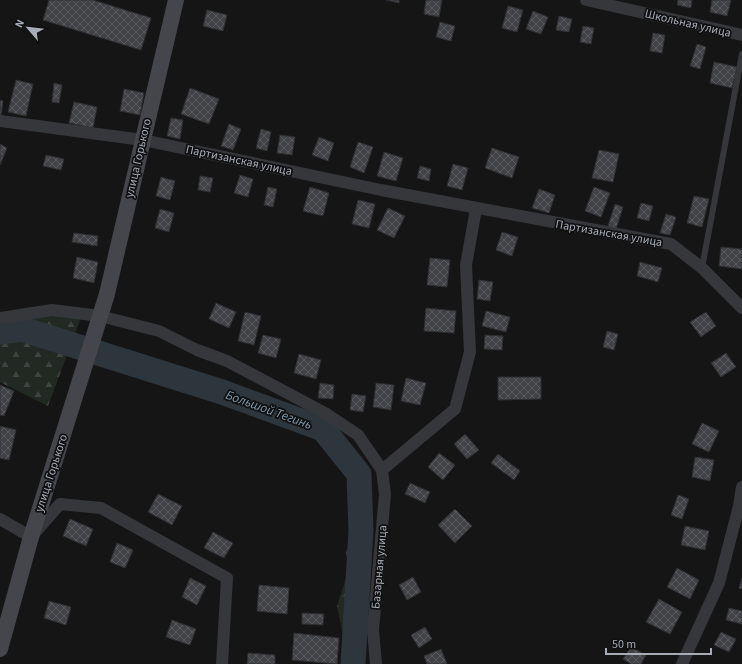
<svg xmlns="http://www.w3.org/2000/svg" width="742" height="664" font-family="'Source Sans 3',sans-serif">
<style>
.forest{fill:url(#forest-firs)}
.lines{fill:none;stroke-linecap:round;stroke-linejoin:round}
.river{stroke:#2d363c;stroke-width:25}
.building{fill:url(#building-cross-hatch);stroke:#2f2f32}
.lane{stroke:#36373b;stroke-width:6}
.street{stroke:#36373b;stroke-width:12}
.secondary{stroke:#44464b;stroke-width:16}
.labels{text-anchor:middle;stroke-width:3.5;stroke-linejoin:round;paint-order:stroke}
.street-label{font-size:12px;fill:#a7acb6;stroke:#101011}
.water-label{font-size:13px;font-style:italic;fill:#7f9bb0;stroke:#101011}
</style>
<defs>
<pattern id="forest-firs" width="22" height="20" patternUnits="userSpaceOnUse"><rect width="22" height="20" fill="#212922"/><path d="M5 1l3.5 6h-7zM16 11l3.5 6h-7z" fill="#3e4540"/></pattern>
<pattern id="building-cross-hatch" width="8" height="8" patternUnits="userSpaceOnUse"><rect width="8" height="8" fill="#414246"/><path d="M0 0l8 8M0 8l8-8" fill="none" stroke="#5a5b5e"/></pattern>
</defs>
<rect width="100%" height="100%" fill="#151516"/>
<g class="forest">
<path d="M82,315L48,406L0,382V318Z"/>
<path d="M372,503V541L365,613L366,643L362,664H343L344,640L337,606L349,569L346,552L354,534L355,514Z"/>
</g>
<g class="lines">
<path class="river" d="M0,332L22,329L222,392L323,429L359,474L361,531L353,664"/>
</g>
<g class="building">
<path d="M49,0H93L151,18L141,50L43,20Z"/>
<path d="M386,0H399V3Z"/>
<path d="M426,0H442L439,17L424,14Z"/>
<path d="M678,0H692L691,8L677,5Z"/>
<path d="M712,0H731L727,16L710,12Z"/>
<path d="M508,6L523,10L517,32L502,28Z"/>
<path d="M207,10L227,15L223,31L203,26Z"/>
<path d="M533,11L548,17L541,34L526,29Z"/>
<path d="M559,16L572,19L569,32L556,30Z"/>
<path d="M440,22L455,26L451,41L436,37Z"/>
<path d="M583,26L594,28L591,44L580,42Z"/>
<path d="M653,33L665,35L662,53L650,51Z"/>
<path d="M697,44L706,47L700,69L690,66Z"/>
<path d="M714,62L737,67L732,88L710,83Z"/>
<path d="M16,80L33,84L26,116L8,112Z"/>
<path d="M54,83L62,85L59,103L52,102Z"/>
<path d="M190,88L219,99L209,124L181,114Z"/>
<path d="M124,89L144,93L140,115L120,111Z"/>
<path d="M0,100L3,101L1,116H0Z"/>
<path d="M74,102L97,107L93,128L69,123Z"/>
<path d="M171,118L183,120L180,139L167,136Z"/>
<path d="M229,124L241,129L233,150L221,146Z"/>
<path d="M261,129L271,132L267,151L256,148Z"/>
<path d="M280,135L295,137L292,155L277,153Z"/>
<path d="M319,137L334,143L328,161L312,155Z"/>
<path d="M358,142L373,147L364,173L350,167Z"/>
<path d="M0,144L7,148L0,165Z"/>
<path d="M492,148L519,157L512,178L485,168Z"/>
<path d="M599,150L619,154L613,182L592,178Z"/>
<path d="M384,152L403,158L396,181L377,176Z"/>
<path d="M46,155L64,159L61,170L43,166Z"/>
<path d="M453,164L468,168L462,190L447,186Z"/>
<path d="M420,166L431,169L429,181L417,178Z"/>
<path d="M240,175L253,179L248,197L234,193Z"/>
<path d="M200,176L213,178L210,192L198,190Z"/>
<path d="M161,177L175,181L170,200L156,196Z"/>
<path d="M268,187L277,189L273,207L264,205Z"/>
<path d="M310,187L329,193L323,216L303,211Z"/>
<path d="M594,187L610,193L601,217L585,211Z"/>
<path d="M539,189L555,195L549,213L532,208Z"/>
<path d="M694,196L709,199L702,227L687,223Z"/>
<path d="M358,200L375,204L369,228L352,224Z"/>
<path d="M641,203L653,206L649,221L637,218Z"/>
<path d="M615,204L623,207L616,229L608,226Z"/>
<path d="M388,208L405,216L394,238L377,230Z"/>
<path d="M160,209L174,213L169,232L155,228Z"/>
<path d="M666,214L676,217L670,235L660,233Z"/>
<path d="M502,232L518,237L512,256L496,250Z"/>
<path d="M74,233L98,236L97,246L72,242Z"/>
<path d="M721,247L742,249V269L719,266Z"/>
<path d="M77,257L98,262L94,283L73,278Z"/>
<path d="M430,258L450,260L447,287L427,285Z"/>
<path d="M640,262L662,268L658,282L637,276Z"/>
<path d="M479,280L493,282L490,301L477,299Z"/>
<path d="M216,303L236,312L229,328L209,319Z"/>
<path d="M426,308L456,311L454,333L424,331Z"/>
<path d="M486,311L510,317L506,332L482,326Z"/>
<path d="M245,312L261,316L254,345L238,341Z"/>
<path d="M706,312L716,326L701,337L690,322Z"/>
<path d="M607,331L618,334L614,350L603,347Z"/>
<path d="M263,335L281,339L276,358L258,353Z"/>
<path d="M485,335L503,336L502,350L484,349Z"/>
<path d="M726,353L736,367L721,377L711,363Z"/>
<path d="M299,354L321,360L316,379L294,373Z"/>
<path d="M498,377H541V399L498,400Z"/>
<path d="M406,378L426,383L420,405L401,401Z"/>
<path d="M320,383L334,385L333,399L318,398Z"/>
<path d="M376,383L394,385L391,410L373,407Z"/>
<path d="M0,385L14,391L4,416L0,415Z"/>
<path d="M352,394L366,396L363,412L350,410Z"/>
<path d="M702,423L719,431L709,452L692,444Z"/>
<path d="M0,426L16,430L9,460L0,458Z"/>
<path d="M465,434L479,450L467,459L454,444Z"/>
<path d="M439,453L455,465L443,480L428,467Z"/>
<path d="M498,454L520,471L514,480L491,463Z"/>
<path d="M695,457L714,460L710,481L692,477Z"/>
<path d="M410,483L430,492L425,503L405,494Z"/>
<path d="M158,494L182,506L172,525L148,512Z"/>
<path d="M678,495L689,499L682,519L671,515Z"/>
<path d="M455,509L472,526L455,543L438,525Z"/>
<path d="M70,519L93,529L86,546L63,536Z"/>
<path d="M685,526L709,531L705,550L681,545Z"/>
<path d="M213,532L233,543L224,558L204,548Z"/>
<path d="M117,543L133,550L125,568L110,562Z"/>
<path d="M677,568L699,580L690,599L667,587Z"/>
<path d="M413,577L421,592L407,600L399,585Z"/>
<path d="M190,578L206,586L197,605L182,597Z"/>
<path d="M742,578V589L739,588Z"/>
<path d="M259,585L289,588L287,614L257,611Z"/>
<path d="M659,599L682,612L670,634L646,622Z"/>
<path d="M49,601L71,607L66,625L44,618Z"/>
<path d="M729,608L742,611V624L726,620Z"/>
<path d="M302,613L324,614L323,625L302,624Z"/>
<path d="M172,620L196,629L190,645L166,637Z"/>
<path d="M425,627L432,639L419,648L411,635Z"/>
<path d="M721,632L736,639L729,652L714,645Z"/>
<path d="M294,633L339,638L337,664L292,660Z"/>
<path d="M631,647L646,655L641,664H631L623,659Z"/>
<path d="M441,649L447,664H427L424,656Z"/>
<path d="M248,653L275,655V664H247Z"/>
</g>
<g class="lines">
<path class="lane" d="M702,268L742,54"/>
<g class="street">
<path d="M586,0L742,35"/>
<path d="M0,121L143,140L381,190L671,244L702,268L742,308"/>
<path d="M0,318L52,310L100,316L159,331L197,350L227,361L325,413L358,435L382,470L455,409L470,352L466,265L476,209"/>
<path d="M0,519L31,537L60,504L101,508L227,578L222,664"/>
<path d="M376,664L373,630L385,494L382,470"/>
<path d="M682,664L719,583L739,506L742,487"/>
</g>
<path class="secondary" d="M0,649L31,537L107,294L143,140L176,0"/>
</g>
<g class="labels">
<g class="street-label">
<text transform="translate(688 23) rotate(13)" y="4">Школьная улица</text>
<text transform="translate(138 158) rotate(-77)" y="4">улица Горького</text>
<text transform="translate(239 160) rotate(12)" y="4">Партизанская улица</text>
<text transform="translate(609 233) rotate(10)" y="4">Партизанская улица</text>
<text transform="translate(51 473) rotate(-72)" y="4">улица Горького</text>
<text transform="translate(379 567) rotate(-85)" y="4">Базарная улица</text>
</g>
<g class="water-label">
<text transform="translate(269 409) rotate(20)" y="5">Большой Тегинь</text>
</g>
</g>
<g transform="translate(28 28) rotate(298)" stroke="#101011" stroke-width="3" paint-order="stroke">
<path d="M0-3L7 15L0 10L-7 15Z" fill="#a7acb6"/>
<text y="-6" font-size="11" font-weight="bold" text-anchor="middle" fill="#a7acb6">N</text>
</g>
<path d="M606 648v6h105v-6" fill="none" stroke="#a7acb6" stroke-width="2"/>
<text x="612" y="648" font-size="12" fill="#a7acb6" stroke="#101011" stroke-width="3" paint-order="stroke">50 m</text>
</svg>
